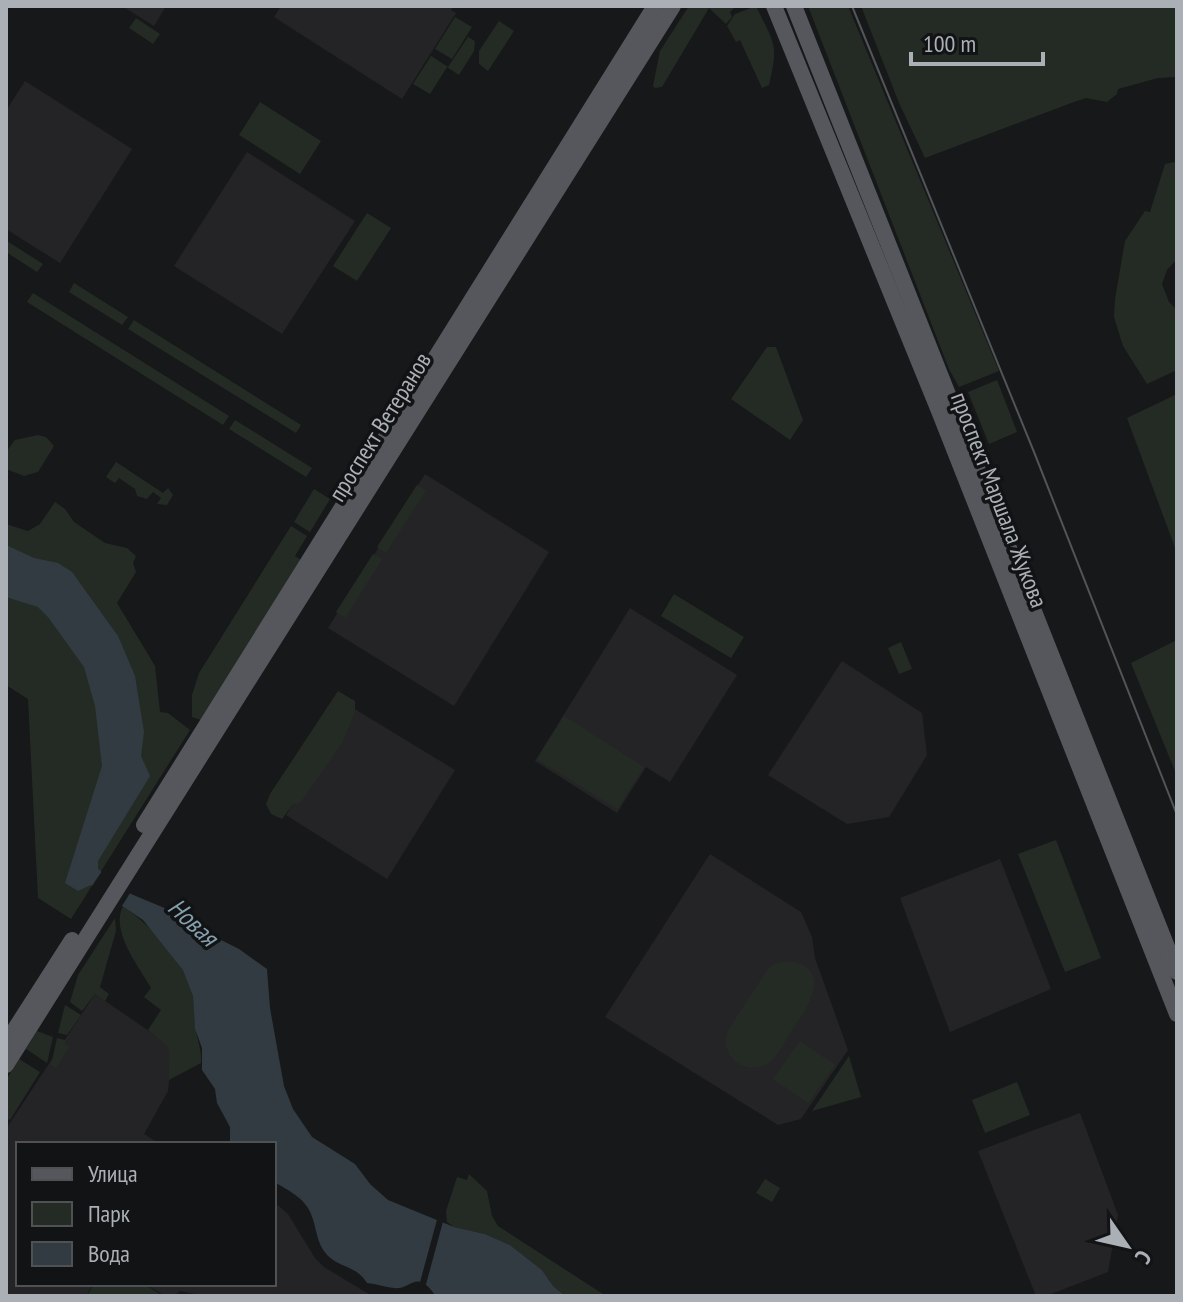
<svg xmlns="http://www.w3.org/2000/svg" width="1183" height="1302" font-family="'PT Sans Narrow',sans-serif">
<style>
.built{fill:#242426}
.green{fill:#242b24}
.water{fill:#323b41}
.pier{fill:#171819}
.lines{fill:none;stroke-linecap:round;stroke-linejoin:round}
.major{stroke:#55575c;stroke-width:16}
.tram{stroke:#525458;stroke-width:2}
.labels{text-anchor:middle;stroke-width:7;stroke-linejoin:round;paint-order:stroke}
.street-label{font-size:24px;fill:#abb0b7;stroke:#121314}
.water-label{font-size:26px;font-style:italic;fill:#869fae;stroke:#121314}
</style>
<rect width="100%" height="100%" fill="#171819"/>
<g class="built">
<path d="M122,6H166L154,26Z"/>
<path d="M281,6H454L451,10L456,13L402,99L274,17Z"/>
<path d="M25,81L132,149L60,263L6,229V111Z"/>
<path d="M247,152L355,221L282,334L174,266Z"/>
<path d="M425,474L549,552L454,706L328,628Z"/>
<path d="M630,608L737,675L670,782L646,767L617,813L535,761Z"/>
<path d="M842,661L922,713L927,755L889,817L847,824L768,775Z"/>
<path d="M353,708L455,770L387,879L286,815Z"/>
<path d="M710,854L801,912L812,937L815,958L848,1050L801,1119L778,1125L605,1017Z"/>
<path d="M1000,859L1051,989L950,1032L900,898Z"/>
<path d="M95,994L165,1042L172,1052L168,1091L144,1134L160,1144H18V1284H93L86,1296H6V1129Z"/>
<path d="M1080,1113L1118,1215L1108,1272L1046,1296H1036L978,1151Z"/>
<path d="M274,1202L288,1214L315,1258L324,1267L372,1296H204L180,1291L174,1296H165L145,1284H274Z"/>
</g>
<g class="green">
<path d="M689,6H736L730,12L732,17L726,24L709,8L662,87L655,88L653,86L660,51Z"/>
<path d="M756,6C774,44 779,43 769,85L762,88L740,40L736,42L727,26L735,14Z"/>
<path d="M808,6H848L999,371L959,387L949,369Z"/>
<path d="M861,6H1177V77L1158,78L1118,89L1117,94L1107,102L1086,98L1074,102L925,158L899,103Z"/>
<path d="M455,17L472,27L452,59L435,49Z"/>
<path d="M136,18L160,34L153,44L129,28Z"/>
<path d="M499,21L514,31L488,71L479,64V51Z"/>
<path d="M468,37L475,41L474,51L459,75L447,67L430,94L413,84L431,56L448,67Z"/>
<path d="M260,102L321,141L300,174L239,135Z"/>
<path d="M1174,162L1177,165V259L1167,270L1162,284L1169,302L1177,310V370L1147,384L1123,346L1114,317L1115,299L1125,241L1145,211L1150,212L1165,164Z"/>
<path d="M367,213L391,228L357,281L333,266Z"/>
<path d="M7,241L43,264L37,272L6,252Z"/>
<path d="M74,283L128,317L122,325L69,292Z"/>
<path d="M33,293L229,416L223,425L27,302Z"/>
<path d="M134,320L301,425L296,433L128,329Z"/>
<path d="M767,347H776L803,420L790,440L731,399Z"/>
<path d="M997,380L1017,432L989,444L968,392Z"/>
<path d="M1177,394V553L1127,418Z"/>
<path d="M235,420L312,468L306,477L229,429Z"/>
<path d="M38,435L46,437L54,446L38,472L24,476L6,469V452L15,440Z"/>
<path d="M116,462L163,493L168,488L173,495L167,505L157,504L161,498L153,492L147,499L137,496L135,489L119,478L115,483L106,477Z"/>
<path d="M417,485L426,490L386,553L377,547Z"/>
<path d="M314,489L330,499L310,532L294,522Z"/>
<path d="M55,502L65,509L74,522L105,543L127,548L136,556L133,563L136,572L117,603L155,666L160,712L168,713L190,730L71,919L38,898L28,699L6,685V524L28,531L40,524Z"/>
<path d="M291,526L307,536L295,556L301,560L201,720L192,717V695L199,673Z"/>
<path d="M373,554L382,559L345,618L336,612Z"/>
<path d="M674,594L744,637L731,658L661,616Z"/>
<path d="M1177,640V776L1131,663Z"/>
<path d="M901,642L912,669L899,674L888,648Z"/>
<path d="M338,691L355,701V712L342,743L300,803L293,804L282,819L271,814L266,804L270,794Z"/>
<path d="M564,716L644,767L617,809L537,759Z"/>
<path d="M1056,840L1101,958L1065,972L1018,854Z"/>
<path d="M123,906C147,923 190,964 193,995C194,1005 194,1015 195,1026C197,1040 202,1049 201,1063L169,1080C167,1048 178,1052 148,1030L161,1010L144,997L151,988C139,966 110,932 123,906Z"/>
<path d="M115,918L116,931L100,987L109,994L105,1001L95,994L82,1011L70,1002L78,975Z"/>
<path d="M788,961C837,968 805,1011 790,1033C784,1043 778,1057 768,1063C757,1070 742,1069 733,1059C725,1051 725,1040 728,1030L768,969L777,963Z"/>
<path d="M65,1005L81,1015L67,1035L58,1033Z"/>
<path d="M37,1031L53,1037L47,1063L26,1049Z"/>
<path d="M57,1038L65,1040V1044L69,1047L56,1068L51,1065Z"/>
<path d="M800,1041L835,1065L808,1103L773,1079Z"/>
<path d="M849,1056L861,1097L812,1111Z"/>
<path d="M19,1059L40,1072L10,1120L6,1118V1080Z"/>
<path d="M1017,1082L1030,1115L985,1133L972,1100Z"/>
<path d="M469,1174L487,1191L492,1216L498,1226L606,1296H565L553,1286L542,1270L510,1245L485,1234L454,1227L447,1222L446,1211L457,1177L467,1180Z"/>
<path d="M765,1179L780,1188L772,1202L756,1193Z"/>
<path d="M94,1284H144L163,1296H87Z"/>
</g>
<path class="water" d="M6,545L34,558L58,563L72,572L118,636L135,676L144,732L141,756L150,776L98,861V869L131,894L174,912L189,924L239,949L267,969L270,1008L284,1086L293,1109L312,1137L355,1164L370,1184L388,1200L454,1227L485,1234L510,1245L542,1270L553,1286L565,1296H445L435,1295C416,1268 412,1290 394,1288C385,1287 376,1284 367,1283C357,1266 340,1268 327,1255C316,1243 317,1228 311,1214C305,1198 288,1190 274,1182V1144H230V1127L217,1103L215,1089L202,1070V1048L195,1029L193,996L183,970L143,920L91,885L78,891L65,883L102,766L95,706L84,667L48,617L38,607L6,597Z"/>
<g class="pier">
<path d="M104,868L132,890L120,909L90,889Z"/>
<path d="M438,1216L444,1218L425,1288L419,1286Z"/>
</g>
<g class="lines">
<g class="major">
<path d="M774,6L939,411L1177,1014"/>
<path d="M794,6L1177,972"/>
<path d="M144,825L655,6"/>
<path d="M6,1043L72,940"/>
<path d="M6,1065L673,6"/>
</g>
<path class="tram" d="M852,6L1034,452L1177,815"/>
</g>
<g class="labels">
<g class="street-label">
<text transform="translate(380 427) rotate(-58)" y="8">проспект Ветеранов</text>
<text transform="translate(999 500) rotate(69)" y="8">проспект Маршала Жукова</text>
</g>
<g class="water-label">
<text transform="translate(193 922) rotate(43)" y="9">Новая</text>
</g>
</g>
<rect width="1183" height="1302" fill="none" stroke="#abb0b7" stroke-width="16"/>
<rect x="16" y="1142" width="260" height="144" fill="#121314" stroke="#4f5255" stroke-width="2"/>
<rect x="32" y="1168" width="40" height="12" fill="#55575c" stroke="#4f5255" stroke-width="2"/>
<text x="88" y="1182" font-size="24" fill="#abb0b7">Улица</text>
<rect x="32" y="1202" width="40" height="24" fill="#242b24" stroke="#4f5255" stroke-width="2"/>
<text x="88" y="1222" font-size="24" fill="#abb0b7">Парк</text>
<rect x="32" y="1242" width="40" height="24" fill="#323b41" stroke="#4f5255" stroke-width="2"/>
<text x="88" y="1262" font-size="24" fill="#abb0b7">Вода</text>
<g transform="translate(1127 1246) rotate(124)" stroke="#121314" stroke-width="6" paint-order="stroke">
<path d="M0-6L14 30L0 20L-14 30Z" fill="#abb0b7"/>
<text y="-12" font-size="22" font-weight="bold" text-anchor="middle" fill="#abb0b7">С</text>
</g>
<path d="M911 52v12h132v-12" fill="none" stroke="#abb0b7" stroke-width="4"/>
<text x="923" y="52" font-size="24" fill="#abb0b7" stroke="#121314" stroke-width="6" paint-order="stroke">100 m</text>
</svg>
